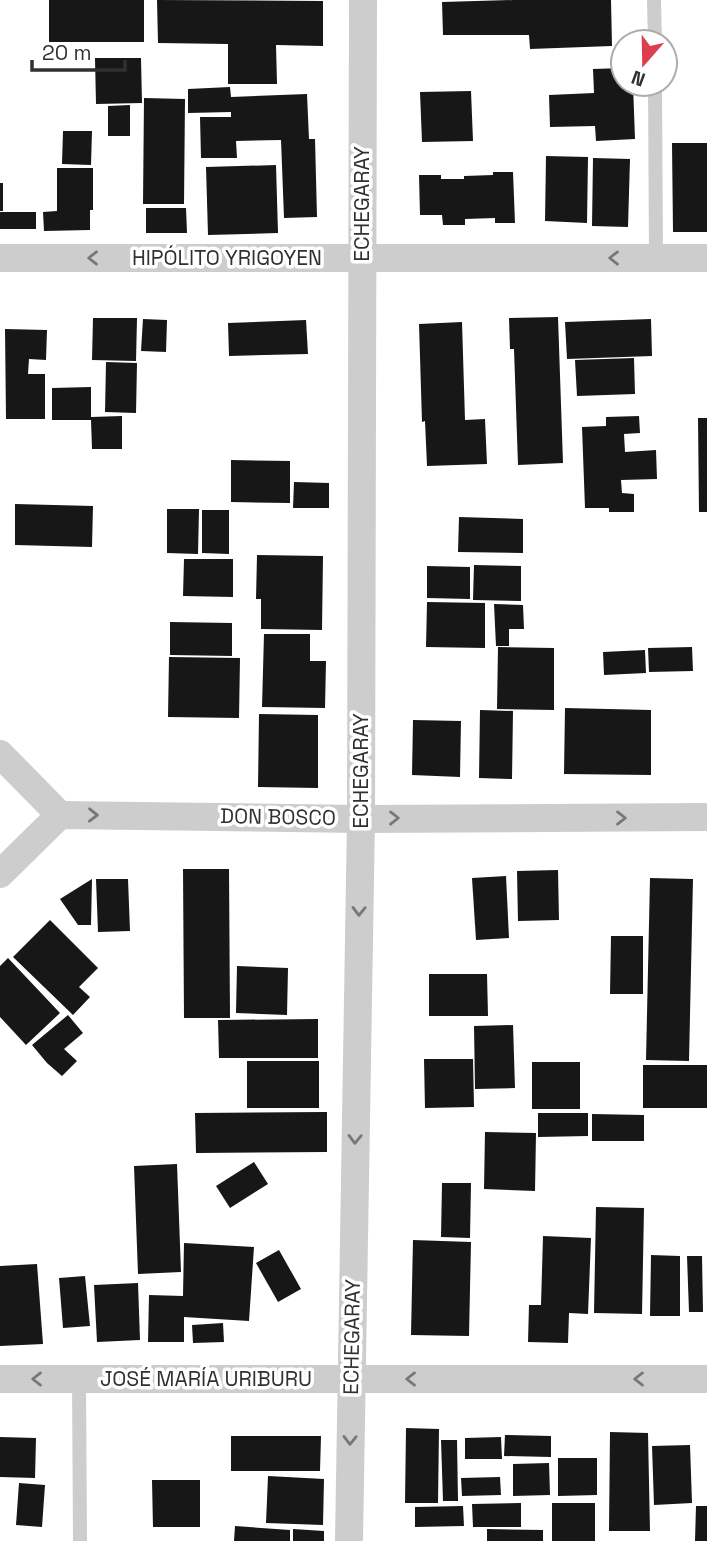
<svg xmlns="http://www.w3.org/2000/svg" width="707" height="1541" font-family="'Space Grotesk',sans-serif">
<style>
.building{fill:#171717}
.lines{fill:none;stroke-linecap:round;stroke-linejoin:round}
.lane{stroke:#cdcdcd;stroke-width:14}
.street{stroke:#cdcdcd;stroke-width:28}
.oneway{stroke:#777}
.labels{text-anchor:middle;stroke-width:7;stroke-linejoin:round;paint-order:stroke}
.street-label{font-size:21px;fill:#303030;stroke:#fff}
</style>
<rect width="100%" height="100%" fill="#fff"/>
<g class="building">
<rect x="49" y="0" width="95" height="42"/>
<path d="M157,0L323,1V46L276,45L277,84H228V44L158,43Z"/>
<path d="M514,0H611L612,46L530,49L529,35H443L442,2Z"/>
<path d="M95,58H141L142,103L96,104Z"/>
<path d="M623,68V84H633L635,139L596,141L595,126L550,127L549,95L594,93L593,69Z"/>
<path d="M230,87L231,97L307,94L309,139H315L317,217L284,218L281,140L236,141L237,158H201L200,117H231V112L188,113V89Z"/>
<path d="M471,91L473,141L422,142L420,92Z"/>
<path d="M144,98L185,99L184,204H143Z"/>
<path d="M130,105V136H108V106Z"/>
<path d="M63,131H92L91,165L62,164Z"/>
<path d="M672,143H707V232H673Z"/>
<path d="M546,156L588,157L587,223L545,221Z"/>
<path d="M593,158L630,159L628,227L592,226Z"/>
<path d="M276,165L278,233L208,235L206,167Z"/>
<path d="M57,168H93V210H90V230L44,231L43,212L57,211Z"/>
<path d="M493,172H513L515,223H495V218L465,219V225H443L442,215H420L419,175H441V179H464V176L493,175Z"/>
<rect x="0" y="183" width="3" height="28"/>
<path d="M146,208H186L187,233H146Z"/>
<rect x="0" y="212" width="36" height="17"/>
<path d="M558,317L563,463L518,465L514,349H510L509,318Z"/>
<path d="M93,318H137L136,361L92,360Z"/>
<path d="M143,319L167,320L166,352L141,351Z"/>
<path d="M651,319L652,356L567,359L565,322Z"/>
<path d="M306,320L308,354L229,356L228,323Z"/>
<path d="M462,322L465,420L485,419L487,464L427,466L425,421L422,422L419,324Z"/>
<path d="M5,329L47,330L46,360L29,359L28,374H45V419H6Z"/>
<path d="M634,358L635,394L577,396L575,360Z"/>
<path d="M106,362L137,363L136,413L105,412Z"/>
<path d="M91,387V417L122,416V449H92L91,420H52V388Z"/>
<path d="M639,416L640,433L624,434L625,452L656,450L657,479L621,480L622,493L634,494V512H609V508H585L582,427L606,426V417Z"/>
<path d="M698,418H707V512H699Z"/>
<path d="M231,460L290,461V503L231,502Z"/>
<path d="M294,482L329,483V508H293Z"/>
<path d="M15,504L93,506L92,547L15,545Z"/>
<path d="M167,509H199L198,554L167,553Z"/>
<path d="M202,510H229V554L202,553Z"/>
<path d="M459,517L523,519V553L458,552Z"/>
<path d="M257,555L323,556L322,630L261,629V599H256Z"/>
<path d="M184,559H233V597L183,596Z"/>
<path d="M474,565L521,566V601L473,600Z"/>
<path d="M427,566L470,567V599L427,598Z"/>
<path d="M427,602L485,603V648L426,647Z"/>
<path d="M494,604L523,605L524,629H509V646H496Z"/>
<path d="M170,622L232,623V656L170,655Z"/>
<path d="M264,634H310V661H326L325,708L262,707Z"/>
<path d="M498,647L554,648V710L497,709Z"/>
<path d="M692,647L693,671L649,672L648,648Z"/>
<path d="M645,650L646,673L604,675L603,652Z"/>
<path d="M169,657L240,658L239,718L168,717Z"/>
<path d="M565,708L651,710V775L564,774Z"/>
<path d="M480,710L513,711L512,779L479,778Z"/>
<path d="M259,714L318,715V788L258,787Z"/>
<path d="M413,720L461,721L460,777L412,775Z"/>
<path d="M183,869H229L230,1018H184Z"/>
<path d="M558,870L559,920L518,921L517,871Z"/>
<path d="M506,876L509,938L476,940L472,878Z"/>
<path d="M650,878L693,879L689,1061L646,1060Z"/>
<path d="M92,879L91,925H78L60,899Z"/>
<path d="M96,879H128L130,931L98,932Z"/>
<path d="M50,920L98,968L79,987L90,997L73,1015L13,957Z"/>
<path d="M611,936H643V994H610Z"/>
<path d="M8,958L60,1013L26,1045L0,1017V966Z"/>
<path d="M237,966L288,968L287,1015L236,1013Z"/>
<path d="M429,974H487L488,1016H429Z"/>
<path d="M68,1015L83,1033L64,1049L77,1061L62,1076L47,1063L32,1045Z"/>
<path d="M318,1019V1058H219L218,1020Z"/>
<path d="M513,1025L515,1088L475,1089L474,1026Z"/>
<path d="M424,1059H473L474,1107L425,1108Z"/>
<rect x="247" y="1061" width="72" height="47"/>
<rect x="532" y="1062" width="48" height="47"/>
<rect x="643" y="1065" width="64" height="43"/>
<path d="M327,1112V1152L196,1153L195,1113Z"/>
<path d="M538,1113H588V1136L538,1137Z"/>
<path d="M592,1114L644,1115V1141H592Z"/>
<path d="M485,1132L536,1133L535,1191L484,1189Z"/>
<path d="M254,1162L268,1184L230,1208L216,1186Z"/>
<path d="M177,1164L181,1272L138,1274L134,1166Z"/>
<path d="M442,1183H471L470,1238L441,1237Z"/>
<path d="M596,1207L644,1208L642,1314L594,1313Z"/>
<path d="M543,1236L591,1238L588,1314L569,1313L568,1343L528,1342L529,1305H541Z"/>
<path d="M413,1240L471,1242L469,1336L411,1335Z"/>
<path d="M184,1243L254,1247L249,1321L184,1317V1342H148L149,1295L183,1296Z"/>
<path d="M279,1250L301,1289L278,1302L256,1263Z"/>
<path d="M651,1255L680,1256V1316H650Z"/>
<path d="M687,1256H702L703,1312H689Z"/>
<path d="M37,1264L43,1344L0,1346V1266Z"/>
<path d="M85,1276L90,1326L63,1328L59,1278Z"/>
<path d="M138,1283L140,1340L97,1342L94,1285Z"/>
<path d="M223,1323L224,1342L193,1343L192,1325Z"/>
<path d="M406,1428L439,1429L438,1503H405Z"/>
<path d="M610,1432L648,1433L650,1531H609Z"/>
<path d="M505,1435L551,1436V1457L504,1456Z"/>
<path d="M231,1436H321L320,1471H231Z"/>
<path d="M0,1437L36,1438L35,1478L0,1477Z"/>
<path d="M501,1437L502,1459H465V1438Z"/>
<path d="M441,1440H457L458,1501H443Z"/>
<path d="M690,1445L692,1503L654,1505L652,1446Z"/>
<path d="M558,1458H597V1495L558,1496Z"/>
<path d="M549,1463L550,1495L513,1496V1464Z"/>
<path d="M268,1476L324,1479L323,1525L266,1523Z"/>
<path d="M500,1477L501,1495L462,1496L461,1478Z"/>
<path d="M152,1480H200V1527H153Z"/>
<path d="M19,1483L45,1485L42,1527L16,1525Z"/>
<path d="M521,1503V1527H473L472,1504Z"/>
<rect x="552" y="1503" width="43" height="38"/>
<path d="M463,1506L464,1526L415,1527V1507Z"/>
<path d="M696,1506H707V1541H695Z"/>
<path d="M235,1526L290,1530V1541H234Z"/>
<path d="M293,1529L324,1531V1541H293Z"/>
<path d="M487,1529L543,1530V1541H487Z"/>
</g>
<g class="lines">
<g class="lane">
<path d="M654,0L655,42"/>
<path d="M655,84L656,258"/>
<path d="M79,1379L80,1541"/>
</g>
<g class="street">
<path d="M0,258H707"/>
<path d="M0,754L60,815"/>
<path d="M0,874L60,815L361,819L707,817"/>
<path d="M0,1379H707"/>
<path d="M349,1541L361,819L363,0"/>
</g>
</g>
<defs><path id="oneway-chevron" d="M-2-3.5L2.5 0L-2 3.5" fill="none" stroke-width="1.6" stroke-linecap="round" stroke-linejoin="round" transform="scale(1.75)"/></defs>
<g class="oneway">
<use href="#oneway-chevron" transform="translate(93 258) rotate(180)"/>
<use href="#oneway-chevron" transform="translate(614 258) rotate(-180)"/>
<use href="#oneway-chevron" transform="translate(93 815) rotate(1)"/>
<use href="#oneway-chevron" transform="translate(394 818)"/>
<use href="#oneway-chevron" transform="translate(621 818)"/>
<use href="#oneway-chevron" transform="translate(359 911) rotate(91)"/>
<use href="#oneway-chevron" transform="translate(355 1139) rotate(91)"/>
<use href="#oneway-chevron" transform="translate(37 1379) rotate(-180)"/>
<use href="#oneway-chevron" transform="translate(411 1379) rotate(180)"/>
<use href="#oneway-chevron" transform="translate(639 1379) rotate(180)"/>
<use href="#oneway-chevron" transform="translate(350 1440) rotate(91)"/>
</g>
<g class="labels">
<g class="street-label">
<text transform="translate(362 204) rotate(-90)" y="7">ECHEGARAY</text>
<text x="227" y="265">HIPÓLITO YRIGOYEN</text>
<text transform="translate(361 771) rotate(-90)" y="7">ECHEGARAY</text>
<text transform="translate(278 817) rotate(1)" y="7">DON BOSCO</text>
<text transform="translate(352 1337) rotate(-89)" y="7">ECHEGARAY</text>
<text x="206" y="1386">JOSÉ MARÍA URIBURU</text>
</g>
</g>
<g transform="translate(644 63) rotate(200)"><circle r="33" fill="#ffffff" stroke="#acacac" stroke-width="2"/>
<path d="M0-5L12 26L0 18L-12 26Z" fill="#dc3e50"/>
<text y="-10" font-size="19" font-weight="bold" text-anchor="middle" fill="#303030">N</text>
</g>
<path d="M32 60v10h93v-10" fill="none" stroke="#303030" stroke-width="3.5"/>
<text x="42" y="60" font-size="21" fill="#303030" stroke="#ffffff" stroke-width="5" paint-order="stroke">20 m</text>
</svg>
